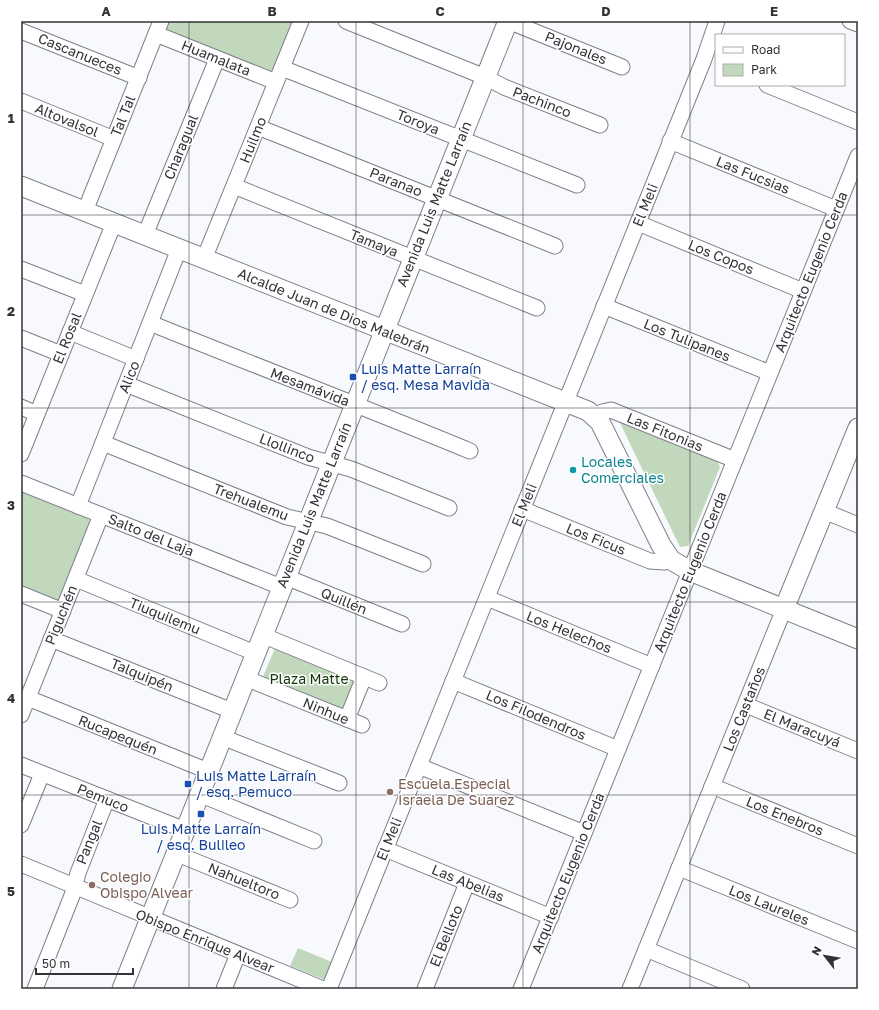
<svg xmlns="http://www.w3.org/2000/svg" width="879" height="1010" font-family="'Golos Text',sans-serif">
<style>
.green{fill:#c2d8bd}
.lines{fill:none;stroke-linecap:round;stroke-linejoin:round}
.minor-casing{stroke:#7d808a;stroke-width:17}
.tertiary-casing{stroke:#7d808a;stroke-width:21}
.minor{stroke:#fff;stroke-width:15}
.tertiary{stroke:#fff;stroke-width:19}
.grid{fill:none;stroke:#313337;stroke-width:1;stroke-opacity:0.55}
.transit-dot{fill:#1a4fb4;stroke:#fff;stroke-width:1.5}
.culture-dot{fill:#0f9aa8;stroke:#fff;stroke-width:1.5}
.education-dot{fill:#8d6e63;stroke:#fff;stroke-width:1.5}
.labels{text-anchor:middle;stroke-width:3;stroke-linejoin:round;paint-order:stroke}
.street-label{font-size:14px;fill:#313337;stroke:#fff}
.transit-label{font-size:14px;fill:#164399;stroke:#fff;text-anchor:start}
.culture-label{font-size:14px;fill:#0d838f;stroke:#fff;text-anchor:start}
.park-label{font-size:14px;fill:#12360a;stroke:#fff}
.education-label{font-size:14px;fill:#785e54;stroke:#fff;text-anchor:start}
.neatline{fill:none;stroke:#313337;stroke-width:1.5}
.grid-label{font-size:13px;text-anchor:middle;font-weight:bold;fill:#313337}
</style>
<rect width="100%" height="100%" fill="#f7f9fd"/>
<g class="green">
<path d="M168,21H296L273,77L163,32Z"/>
<path d="M624,421L716,458L720,467L688,546L680,547L620,423Z"/>
<path d="M21,491L88,518L92,527L63,600L56,603L21,589Z"/>
<path d="M276,646L357,679L343,712L262,679Z"/>
<path d="M298,948L332,962L325,980L290,966Z"/>
</g>
<g class="lines">
<defs>
<g id="minor">
<path d="M346,21L485,77L504,87L600,125"/>
<path d="M508,21L622,67"/>
<path d="M850,21L858,24"/>
<path d="M21,31L139,78"/>
<path d="M156,34L276,82"/>
<path d="M282,68L577,185"/>
<path d="M767,85L858,122"/>
<path d="M21,101L114,139"/>
<path d="M258,127L555,246"/>
<path d="M670,141L836,209"/>
<path d="M234,186L537,308"/>
<path d="M85,211L161,21"/>
<path d="M638,223L803,291"/>
<path d="M145,235L217,59"/>
<path d="M204,259L301,21"/>
<path d="M21,269L85,294"/>
<path d="M604,306L770,373"/>
<path d="M150,323C256,366 364,407 470,451"/>
<path d="M70,332L136,359"/>
<path d="M21,338L61,354"/>
<path d="M126,384L308,457L351,469L449,508"/>
<path d="M21,407L37,414"/>
<path d="M596,417L602,412L611,410L735,460"/>
<path d="M103,443L287,517L327,526L423,564"/>
<path d="M21,454L114,223"/>
<path d="M21,483L281,587"/>
<path d="M78,506L179,249"/>
<path d="M522,509L650,561L664,562L671,560"/>
<path d="M824,511L858,525"/>
<path d="M286,577L402,624"/>
<path d="M76,579L255,653"/>
<path d="M21,594L63,611"/>
<path d="M487,598L652,666"/>
<path d="M262,635L379,683"/>
<path d="M51,639L232,711"/>
<path d="M245,678L362,725"/>
<path d="M453,681L618,749"/>
<path d="M28,698L208,771"/>
<path d="M746,705L858,751"/>
<path d="M21,715L101,515"/>
<path d="M347,719L364,677"/>
<path d="M222,737L339,783"/>
<path d="M21,765L185,830"/>
<path d="M419,766L584,833"/>
<path d="M712,786L858,846"/>
<path d="M199,794L314,841"/>
<path d="M21,825L42,774"/>
<path d="M385,849L551,917"/>
<path d="M175,853L290,900"/>
<path d="M21,864L323,989"/>
<path d="M679,868L858,941"/>
<path d="M646,949L742,989"/>
<path d="M35,989L73,893L78,873L107,799"/>
<path d="M224,989L238,954"/>
<path d="M329,989L704,59L717,21"/>
<path d="M425,989L467,883"/>
<path d="M521,989L858,156"/>
<path d="M630,989L784,609"/>
</g>
<g id="tertiary">
<path d="M21,186L588,411L600,422L661,545L671,560L690,571L858,639"/>
<path d="M784,609L858,428"/>
<path d="M122,989L508,21"/>
</g>
</defs>
<use href="#minor" class="minor-casing"/>
<use href="#tertiary" class="tertiary-casing"/>
<use href="#minor" class="minor"/>
<use href="#tertiary" class="tertiary"/>
</g>
<path class="grid" d="M189,21V989M356,21V989M523,21V989M690,21V989M21,215H858M21,408H858M21,602H858M21,795H858"/>
<g class="transit-dot">
<rect x="349" y="373" width="8" height="8" rx="2"/>
<rect x="184" y="780" width="8" height="8" rx="2"/>
<rect x="197" y="810" width="8" height="8" rx="2"/>
</g>
<circle class="culture-dot" cx="573" cy="470" r="4"/>
<g class="education-dot">
<circle cx="390" cy="792" r="4"/>
<circle cx="92" cy="885" r="4"/>
</g>
<g class="labels">
<g class="street-label">
<text transform="translate(576 48) rotate(22)" y="5">Pajonales</text>
<text transform="translate(80 54) rotate(22)" y="5">Cascanueces</text>
<text transform="translate(216 58) rotate(22)" y="5">Huamalata</text>
<text transform="translate(542 102) rotate(21)" y="5">Pachinco</text>
<text transform="translate(123 116) rotate(-68)" y="5">Tal Tal</text>
<text transform="translate(67 120) rotate(22)" y="5">Altovalsol</text>
<text transform="translate(418 122) rotate(22)" y="5">Toroya</text>
<text transform="translate(253 140) rotate(-68)" y="5">Huilmo</text>
<text transform="translate(181 147) rotate(-68)" y="5">Charagual</text>
<text transform="translate(753 175) rotate(22)" y="5">Las Fucsias</text>
<text transform="translate(396 182) rotate(22)" y="5">Paranao</text>
<text transform="translate(434 204) rotate(-68)" y="5">Avenida Luis Matte Larraín</text>
<text transform="translate(645 205) rotate(-68)" y="5">El Meli</text>
<text transform="translate(374 243) rotate(22)" y="5">Tamaya</text>
<text transform="translate(721 257) rotate(22)" y="5">Los Copos</text>
<text transform="translate(811 272) rotate(-68)" y="5">Arquitecto Eugenio Cerda</text>
<text transform="translate(334 311) rotate(22)" y="5">Alcalde Juan de Dios Malebrán</text>
<text transform="translate(67 338) rotate(-68)" y="5">El Rosal</text>
<text transform="translate(687 340) rotate(22)" y="5">Los Tulipanes</text>
<text transform="translate(129 377) rotate(-68)" y="5">Alico</text>
<text transform="translate(310 387) rotate(21)" y="5">Mesamávida</text>
<text transform="translate(665 432) rotate(22)" y="5">Las Fitonias</text>
<text transform="translate(287 448) rotate(21)" y="5">Llollinco</text>
<text transform="translate(251 502) rotate(21)" y="5">Trehualemu</text>
<text transform="translate(314 505) rotate(-68)" y="5">Avenida Luis Matte Larraín</text>
<text transform="translate(524 505) rotate(-68)" y="5">El Meli</text>
<text transform="translate(151 535) rotate(22)" y="5">Salto del Laja</text>
<text transform="translate(596 539) rotate(22)" y="5">Los Ficus</text>
<text transform="translate(690 572) rotate(-68)" y="5">Arquitecto Eugenio Cerda</text>
<text transform="translate(344 601) rotate(22)" y="5">Quillén</text>
<text transform="translate(61 615) rotate(-68)" y="5">Piguchén</text>
<text transform="translate(165 616) rotate(22)" y="5">Tiuquilemu</text>
<text transform="translate(569 632) rotate(22)" y="5">Los Helechos</text>
<text transform="translate(142 675) rotate(22)" y="5">Talquipén</text>
<text transform="translate(744 709) rotate(-68)" y="5">Los Castaños</text>
<text transform="translate(326 711) rotate(22)" y="5">Ninhue</text>
<text transform="translate(536 715) rotate(23)" y="5">Los Filodendros</text>
<text transform="translate(802 728) rotate(22)" y="5">El Maracuyá</text>
<text transform="translate(118 735) rotate(22)" y="5">Rucapequén</text>
<text transform="translate(103 798) rotate(22)" y="5">Pemuco</text>
<text transform="translate(785 816) rotate(22)" y="5">Los Enebros</text>
<text transform="translate(389 839) rotate(-68)" y="5">El Meli</text>
<text transform="translate(89 842) rotate(-68)" y="5">Pangal</text>
<text transform="translate(568 873) rotate(-68)" y="5">Arquitecto Eugenio Cerda</text>
<text transform="translate(244 881) rotate(22)" y="5">Nahueltoro</text>
<text transform="translate(468 883) rotate(22)" y="5">Las Abelias</text>
<text transform="translate(769 905) rotate(22)" y="5">Los Laureles</text>
<text transform="translate(446 936) rotate(-68)" y="5">El Belloto</text>
<text transform="translate(205 941) rotate(22)" y="5">Obispo Enrique Alvear</text>
</g>
<g class="transit-label">
<text x="361" y="374">Luis Matte Larraín<tspan x="361" dy="16">/ esq. Mesa Mavida</tspan></text>
<text x="196" y="781">Luis Matte Larraín<tspan x="196" dy="16">/ esq. Pemuco</tspan></text>
<text x="201" y="834" text-anchor="middle">Luis Matte Larraín<tspan x="201" dy="16">/ esq. Bulileo</tspan></text>
</g>
<g class="culture-label">
<text x="581" y="467">Locales<tspan x="581" dy="16">Comerciales</tspan></text>
</g>
<g class="park-label">
<text x="309" y="684">Plaza Matte</text>
</g>
<g class="education-label">
<text x="398" y="789">Escuela Especial<tspan x="398" dy="16">Israela De Suarez</tspan></text>
<text x="100" y="882">Colegio<tspan x="100" dy="16">Obispo Alvear</tspan></text>
</g>
</g>
<rect width="879" height="1010" fill="none" stroke="#ffffff" stroke-width="44"/>
<rect x="715" y="34" width="130" height="52" fill="#ffffff" stroke="#adadaf"/>
<rect x="723" y="47" width="20" height="6" fill="#ffffff" stroke="#adadaf"/>
<text x="751" y="54" font-size="12" fill="#313337">Road</text>
<rect x="723" y="64" width="20" height="12" fill="#c2d8bd" stroke="#adadaf"/>
<text x="751" y="74" font-size="12" fill="#313337">Park</text>
<g transform="translate(825 956) rotate(301)" stroke="#ffffff" stroke-width="3" paint-order="stroke">
<path d="M0-3L7 15L0 10L-7 15Z" fill="#313337"/>
<text y="-6" font-size="11" font-weight="bold" text-anchor="middle" fill="#313337">N</text>
</g>
<path d="M36 968v6h97v-6" fill="none" stroke="#313337" stroke-width="2"/>
<text x="42" y="968" font-size="12" fill="#313337" stroke="#ffffff" stroke-width="3" paint-order="stroke">50 m</text>
<rect x="22" y="22" width="835" height="966" class="neatline"/>
<g class="grid-label">
<text x="106" y="16">A</text>
<text x="272" y="16">B</text>
<text x="440" y="16">C</text>
<text x="606" y="16">D</text>
<text x="774" y="16">E</text>
<text x="11" y="123">1</text>
<text x="11" y="316">2</text>
<text x="11" y="510">3</text>
<text x="11" y="703">4</text>
<text x="11" y="896">5</text>
</g>
</svg>
